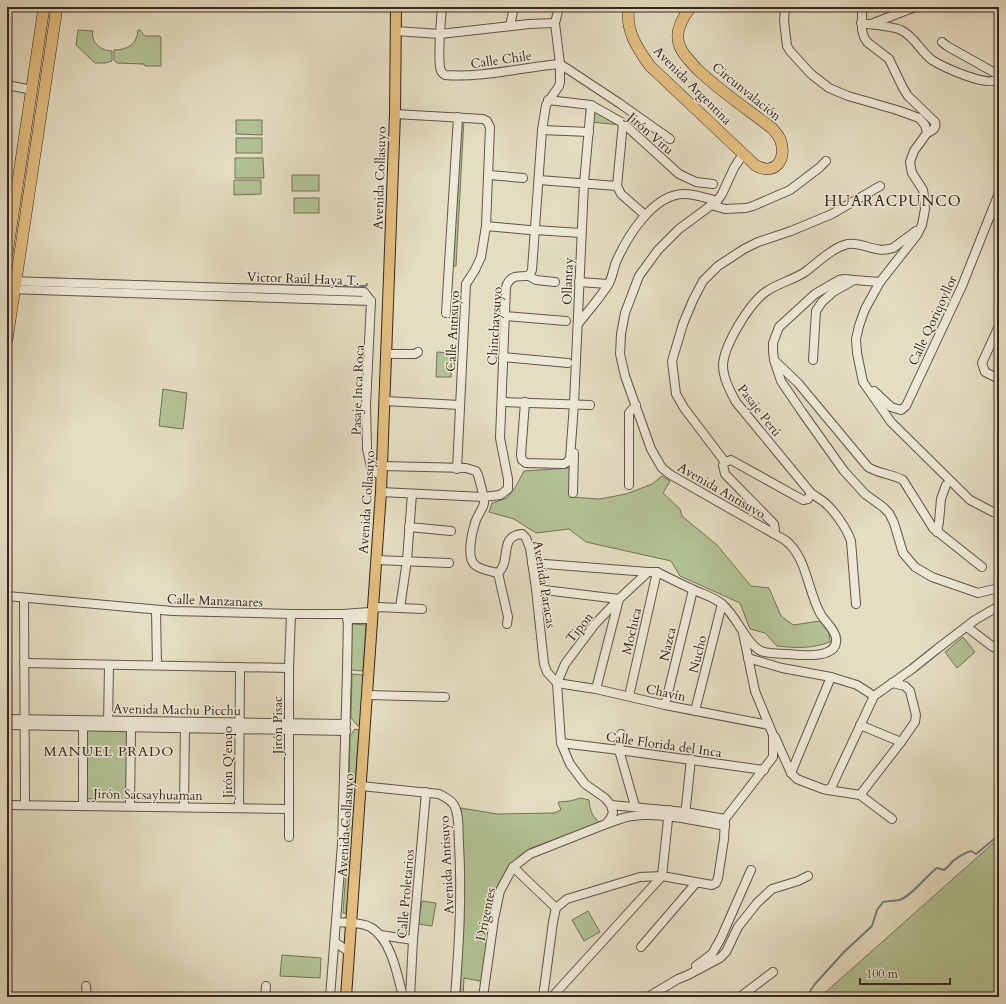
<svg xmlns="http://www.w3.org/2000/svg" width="1006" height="1004" font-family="Cardo,serif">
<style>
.green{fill:#b2c294;stroke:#75745a}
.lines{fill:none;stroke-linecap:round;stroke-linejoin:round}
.stream{stroke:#727f7d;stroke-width:2}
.minor-casing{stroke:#635448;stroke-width:10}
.major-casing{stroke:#38261f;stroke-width:12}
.highway-casing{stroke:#38261f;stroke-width:12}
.minor{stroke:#ede9d7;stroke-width:8}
.major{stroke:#e2be80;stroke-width:10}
.highway{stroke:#e2be80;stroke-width:11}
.labels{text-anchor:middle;stroke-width:3;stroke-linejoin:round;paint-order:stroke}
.street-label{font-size:13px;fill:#38261f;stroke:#ede9d7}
.neighbourhood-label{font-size:14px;letter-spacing:1px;fill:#38261f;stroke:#ede9d7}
.quarter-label{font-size:15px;letter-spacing:1px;fill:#38261f;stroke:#ede9d7}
</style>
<rect width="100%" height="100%" fill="#e4ddc1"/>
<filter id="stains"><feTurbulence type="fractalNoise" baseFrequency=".005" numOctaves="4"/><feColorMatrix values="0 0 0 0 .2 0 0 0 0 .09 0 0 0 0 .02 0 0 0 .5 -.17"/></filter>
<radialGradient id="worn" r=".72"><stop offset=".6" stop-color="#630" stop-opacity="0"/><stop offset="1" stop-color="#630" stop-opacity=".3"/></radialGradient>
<g class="green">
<path d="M78,30L93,31C90,42 101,51 112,51V61L106,63H95L76,45Z"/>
<path d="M138,30H140L145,36H160L161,38V66H145L144,64L117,63L114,60V50C128,50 137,44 138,30Z"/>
<path d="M593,109L620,125L591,122Z"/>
<path d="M461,119H464L456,266H453Z"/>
<path d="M236,120H262V135L236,134Z"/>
<rect x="236" y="138" width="26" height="15"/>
<path d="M235,158H263L264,178H235Z"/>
<rect x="292" y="175" width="27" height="16"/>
<path d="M234,180H261V194L234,195Z"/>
<rect x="294" y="198" width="25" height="15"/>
<path d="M437,352L452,353L451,377H436Z"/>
<path d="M163,389L187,393L183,429L159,426Z"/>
<path d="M570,468V497L600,499L626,494L652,484L662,476L670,481L663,493L680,509L682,516L717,545L751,586L769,588L781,616L793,625L820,621L829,633L830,642C810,649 797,648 777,646L765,633L750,629L740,603L680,576L671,561L586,542L569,529L536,533L514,519L489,512L492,503L507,498L515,488L524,471Z"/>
<path d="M352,624L366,625L363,671L351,670Z"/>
<path d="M963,637L975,652L957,668L945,652Z"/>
<path d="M352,674L364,675L360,726L357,725L351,718Z"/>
<path d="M86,728H129V798L85,799Z"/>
<path d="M355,729L359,730L355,783L349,782L350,736Z"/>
<path d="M349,788L355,789L351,866L346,865Z"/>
<path d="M581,798L589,800C590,811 592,816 600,823L531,848C483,874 487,944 483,991L480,981L464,978L463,997H460L464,892L461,808L497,814L554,813L561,810L558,802L570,801Z"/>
<path d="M999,838V997H820L845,975Z"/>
<path d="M346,869H351L348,913H343Z"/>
<path d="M422,901L436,903L432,926L418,924Z"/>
<path d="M588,911L600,932L584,941L572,920Z"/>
<path d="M282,955L321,958L320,978L280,976Z"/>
</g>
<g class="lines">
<g class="stream">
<path d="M37,278L220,284L366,286L367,284"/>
<path d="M806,997L815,984L844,952L872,926L877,910L883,902C888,901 894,901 899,900C910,898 927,875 937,868L944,870C948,868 950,864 953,861C958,857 965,853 971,851L976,854L999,835"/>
</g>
<defs>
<g id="minor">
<path d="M442,7C441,20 437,60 441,71C442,73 443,74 445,75C484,78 522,67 560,64"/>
<path d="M785,7L784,21L787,46L790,51L811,74L829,88L848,96L897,110L919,118L925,125L927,133L914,151L910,162L912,173L923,190L924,196L925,209L922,225L917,235L880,282L865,309L859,326L856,339L857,353L863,382L891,422L970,500L993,512L999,514"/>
<path d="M862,7V30L864,37L867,42L889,59L903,88L908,96L935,122C937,128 932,131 927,133"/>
<path d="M861,23C871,25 893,26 901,30C915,37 920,51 932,60C943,67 988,88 998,79V75L995,73L947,46L942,42"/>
<path d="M871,24L915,7"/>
<path d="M510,26L514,7"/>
<path d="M395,31L440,34L529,24L555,23"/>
<path d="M560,64L619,103L670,139"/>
<path d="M7,85L32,90"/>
<path d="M548,100L591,105L623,123L679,174L696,182L713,184"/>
<path d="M395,114L483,119L487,121L490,127L486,226L481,257L475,270L466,284L457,469"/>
<path d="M542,130L589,132"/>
<path d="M489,175L523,178"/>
<path d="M539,180L617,186L621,194L645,215"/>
<path d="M7,185L17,186"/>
<path d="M617,186L623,123"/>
<path d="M711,205L725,209L746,208L753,206L790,190L819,168L826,161"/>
<path d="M486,226L529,230"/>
<path d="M535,230L581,233"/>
<path d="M529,276L536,280L555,282"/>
<path d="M854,280L845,279L839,280L815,294L779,327L773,343V351L774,360L781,381L802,412L844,471L865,494L883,507L889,513L894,523L903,553L915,567L932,577L978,593L999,588"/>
<path d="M7,281L364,292L371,301"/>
<path d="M579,282L608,284"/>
<path d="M7,289L371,301"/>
<path d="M371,301L366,405L367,449L371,467L378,474L381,475"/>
<path d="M446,313L458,117"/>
<path d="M505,316L566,321"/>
<path d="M578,324C588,311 599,299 608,285C612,279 613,270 616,262C627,237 653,194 684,194C695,194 706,198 717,201"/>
<path d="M999,326L982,363L985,372L999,379"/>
<path d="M386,354H415L418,352"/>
<path d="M503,357L568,363"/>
<path d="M813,360L816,311L822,302L833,292L854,280L880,282"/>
<path d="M776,362L798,383L868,467C879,474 892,474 903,480L933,528L982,567"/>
<path d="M874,391L891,407L901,410L906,406L962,286L999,193"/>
<path d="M385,401L460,405"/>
<path d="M502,402L590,405"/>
<path d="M525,402L521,455L522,460L526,463L564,464L567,462L570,459L574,404L584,183L591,105"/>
<path d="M725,462L684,408L676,394L672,361L683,324L693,300L703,281L718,266L744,249L758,242L791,231L832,214L880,186"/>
<path d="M382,466L466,468L476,471L478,475C480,483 484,494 484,503C483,509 477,516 475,523C472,532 466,558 475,565C481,570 490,571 498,573C512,561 498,536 522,534L526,538L530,548L536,589L544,664L547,672L557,683L596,689L665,705L769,725"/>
<path d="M629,485V413L636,405"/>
<path d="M381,492L483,497L500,495L508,489V479L500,438L506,287C510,275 518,276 529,276L532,270L542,130L546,105L559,86L560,82V64L555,23L559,7"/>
<path d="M573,493L574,453"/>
<path d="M811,493C815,496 820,499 824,502C834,510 847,529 851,541L856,604"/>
<path d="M409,527L451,531"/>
<path d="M937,532L939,522L941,499L946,485"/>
<path d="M773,533L775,530L774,524L725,474L723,465L725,462L731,460L803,500L808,499L811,493L736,402C730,391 723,378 723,365C724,345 750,302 767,291C779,283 793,280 805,272C817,263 833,247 848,244C864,242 875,254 893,248L916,231"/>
<path d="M376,560L449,563"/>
<path d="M532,563L648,572"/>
<path d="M498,573L508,617L507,624"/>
<path d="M536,589L619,599L596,689"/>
<path d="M7,596L172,611L291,614H343L369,612L378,607L422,609"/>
<path d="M24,598L25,805"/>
<path d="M400,608L407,560L412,494"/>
<path d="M156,610L157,665"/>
<path d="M347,619H372"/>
<path d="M967,627L993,647L999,649"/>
<path d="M748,658L782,668L831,677L857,685L874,696L912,669L937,649L975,620L999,606"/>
<path d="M24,663L289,668"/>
<path d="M367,695L445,697"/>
<path d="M629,696L657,572"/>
<path d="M665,705L693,590"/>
<path d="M695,711L722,604"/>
<path d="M7,719L346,724"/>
<path d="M108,724L109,665"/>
<path d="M7,725L346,731"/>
<path d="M860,725L901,742"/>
<path d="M621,734L619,750L635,806"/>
<path d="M775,737L791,773L797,779L823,789L828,790L832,786L874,696"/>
<path d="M561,743L619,750L764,770"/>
<path d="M791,773L831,677"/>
<path d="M361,786L439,794C445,797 450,799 454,805C460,815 458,832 459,844C462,896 459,945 455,997"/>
<path d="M828,790L860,795L892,819"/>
<path d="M860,795L901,742L915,722L916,715L910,691L905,686L892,683"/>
<path d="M7,805L289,809"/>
<path d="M83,805V726"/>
<path d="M611,805L685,812L725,819"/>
<path d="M130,806L131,727"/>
<path d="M184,807L185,723"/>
<path d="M239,808L240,667"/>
<path d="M685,816L691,759"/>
<path d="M725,819L773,757V735L755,691L743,633"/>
<path d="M606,824C615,821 623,817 633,816C658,812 698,821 725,826"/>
<path d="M289,837V668L291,614"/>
<path d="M513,867L556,908"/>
<path d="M336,922C347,923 361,922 370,927C391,938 398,977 403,997"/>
<path d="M380,935L413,940"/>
<path d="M335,942L349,952"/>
<path d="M641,947L696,883"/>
<path d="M696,966L712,954L721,938L751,870"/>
<path d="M86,986L87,997"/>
<path d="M265,997L266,986"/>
<path d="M330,997L342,844L347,672L348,614"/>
<path d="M410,997L413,940L426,792"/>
<path d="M483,997L494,919L500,891L513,867L530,854L606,824L610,819L613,813L611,805L605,798L585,784L570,764L561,743L557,683L565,664L595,624L619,599L648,572H657C669,578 681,584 692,589C702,594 714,597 722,604C737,616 746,644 761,651C769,654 779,654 788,654C800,655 839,660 836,638C835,629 824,621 820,613C807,589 807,557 785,540L671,475L662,468L651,449L625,376L620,354L621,334L625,313L639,276L658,250L679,229L717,201L722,194L734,168L743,154"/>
<path d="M543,997L553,922L556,908L567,899L640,877L662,876L712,885L716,883L718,878L724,839L725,819"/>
<path d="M552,997L662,876L669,810"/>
<path d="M648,997L678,979L688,975L720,958L726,952L738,927L757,903L772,889L798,881L808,876"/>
<path d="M740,997L773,972"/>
</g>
<path id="major" d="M346,997L381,492L395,114L396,7"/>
<g id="highway">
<path d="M629,7C625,30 637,48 650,66L755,165C775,177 788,159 780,139C778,135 775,132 773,129C747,109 720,91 697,69C691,62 684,56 680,47C674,33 682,18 691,7"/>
<path d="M7,254L44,7"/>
<path d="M7,340L57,7"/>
</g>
</defs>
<use href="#minor" class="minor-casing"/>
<use href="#major" class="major-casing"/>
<use href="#highway" class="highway-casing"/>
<use href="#minor" class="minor"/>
<use href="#major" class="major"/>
<use href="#highway" class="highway"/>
</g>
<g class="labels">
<g class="street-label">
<text transform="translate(501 59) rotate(-8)" y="5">Calle Chile</text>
<text transform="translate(693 85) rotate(45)" y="5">Avenida Argentina</text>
<text transform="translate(747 91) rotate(39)" y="5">Circunvalación</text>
<text transform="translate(651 133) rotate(41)" y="5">Jirón Viru</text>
<text transform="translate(379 178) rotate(-88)" y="5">Avenida Collasuyo</text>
<text transform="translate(303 278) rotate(2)" y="5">Victor Raúl Haya T.</text>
<text transform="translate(567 281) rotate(-88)" y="5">Ollantay</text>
<text transform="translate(932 320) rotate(-65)" y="5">Calle Qoriqoyllor</text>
<text transform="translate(494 326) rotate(-86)" y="5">Chinchaysuyo</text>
<text transform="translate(452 331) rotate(-87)" y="5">Calle Antisuyo</text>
<text transform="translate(357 390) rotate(-88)" y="5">Pasaje Inca Roca</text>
<text transform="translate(760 410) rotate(52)" y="5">Pasaje Perú</text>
<text transform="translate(722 490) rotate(30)" y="5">Avenida Antisuyo</text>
<text transform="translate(366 502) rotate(-86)" y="5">Avenida Collasuyo</text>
<text transform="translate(545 584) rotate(81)" y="5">Avenida Paracas</text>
<text transform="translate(215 600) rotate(2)" y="5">Calle Manzanares</text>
<text transform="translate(579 627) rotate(-51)" y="5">Tipon</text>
<text transform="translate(631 631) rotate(-77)" y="5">Mochica</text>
<text transform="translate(667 644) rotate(-77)" y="5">Nazca</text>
<text transform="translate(697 654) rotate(-76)" y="5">Nucho</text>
<text transform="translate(666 692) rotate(12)" y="5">Chavín</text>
<text transform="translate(177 709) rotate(1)" y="5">Avenida Machu Picchu</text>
<text transform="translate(277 725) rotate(-90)" y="5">Jirón Pisac</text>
<text transform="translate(664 744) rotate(8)" y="5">Calle Florida del Inca</text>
<text transform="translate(227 762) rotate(-90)" y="5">Jirón Q'enqo</text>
<text transform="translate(148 794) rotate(1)" y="5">Jirón Sacsayhuaman</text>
<text transform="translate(345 825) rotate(-86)" y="5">Avenida Collasuyo</text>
<text transform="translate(446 865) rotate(-93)" y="5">Avenida Antisuyo</text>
<text transform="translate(405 894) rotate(-85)" y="5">Calle Proletarios</text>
<text transform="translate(485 914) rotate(-78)" y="5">Drigentes</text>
</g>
<g class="neighbourhood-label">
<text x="109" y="756">MANUEL PRADO</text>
</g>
<g class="quarter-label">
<text x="893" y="206">HUARACPUNCO</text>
</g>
</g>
<rect width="1006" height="1004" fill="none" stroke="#e4ddc1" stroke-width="24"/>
<rect x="8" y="8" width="990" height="988" fill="none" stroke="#38261f" stroke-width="2"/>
<rect x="12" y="12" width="982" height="980" fill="none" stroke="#38261f"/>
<path d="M860 978v6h90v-6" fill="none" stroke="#38261f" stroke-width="2"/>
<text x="866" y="978" font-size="12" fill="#38261f" stroke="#ede9d7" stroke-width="3" paint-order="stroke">100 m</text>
<rect width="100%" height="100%" filter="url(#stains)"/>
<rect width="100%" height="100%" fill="url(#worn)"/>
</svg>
